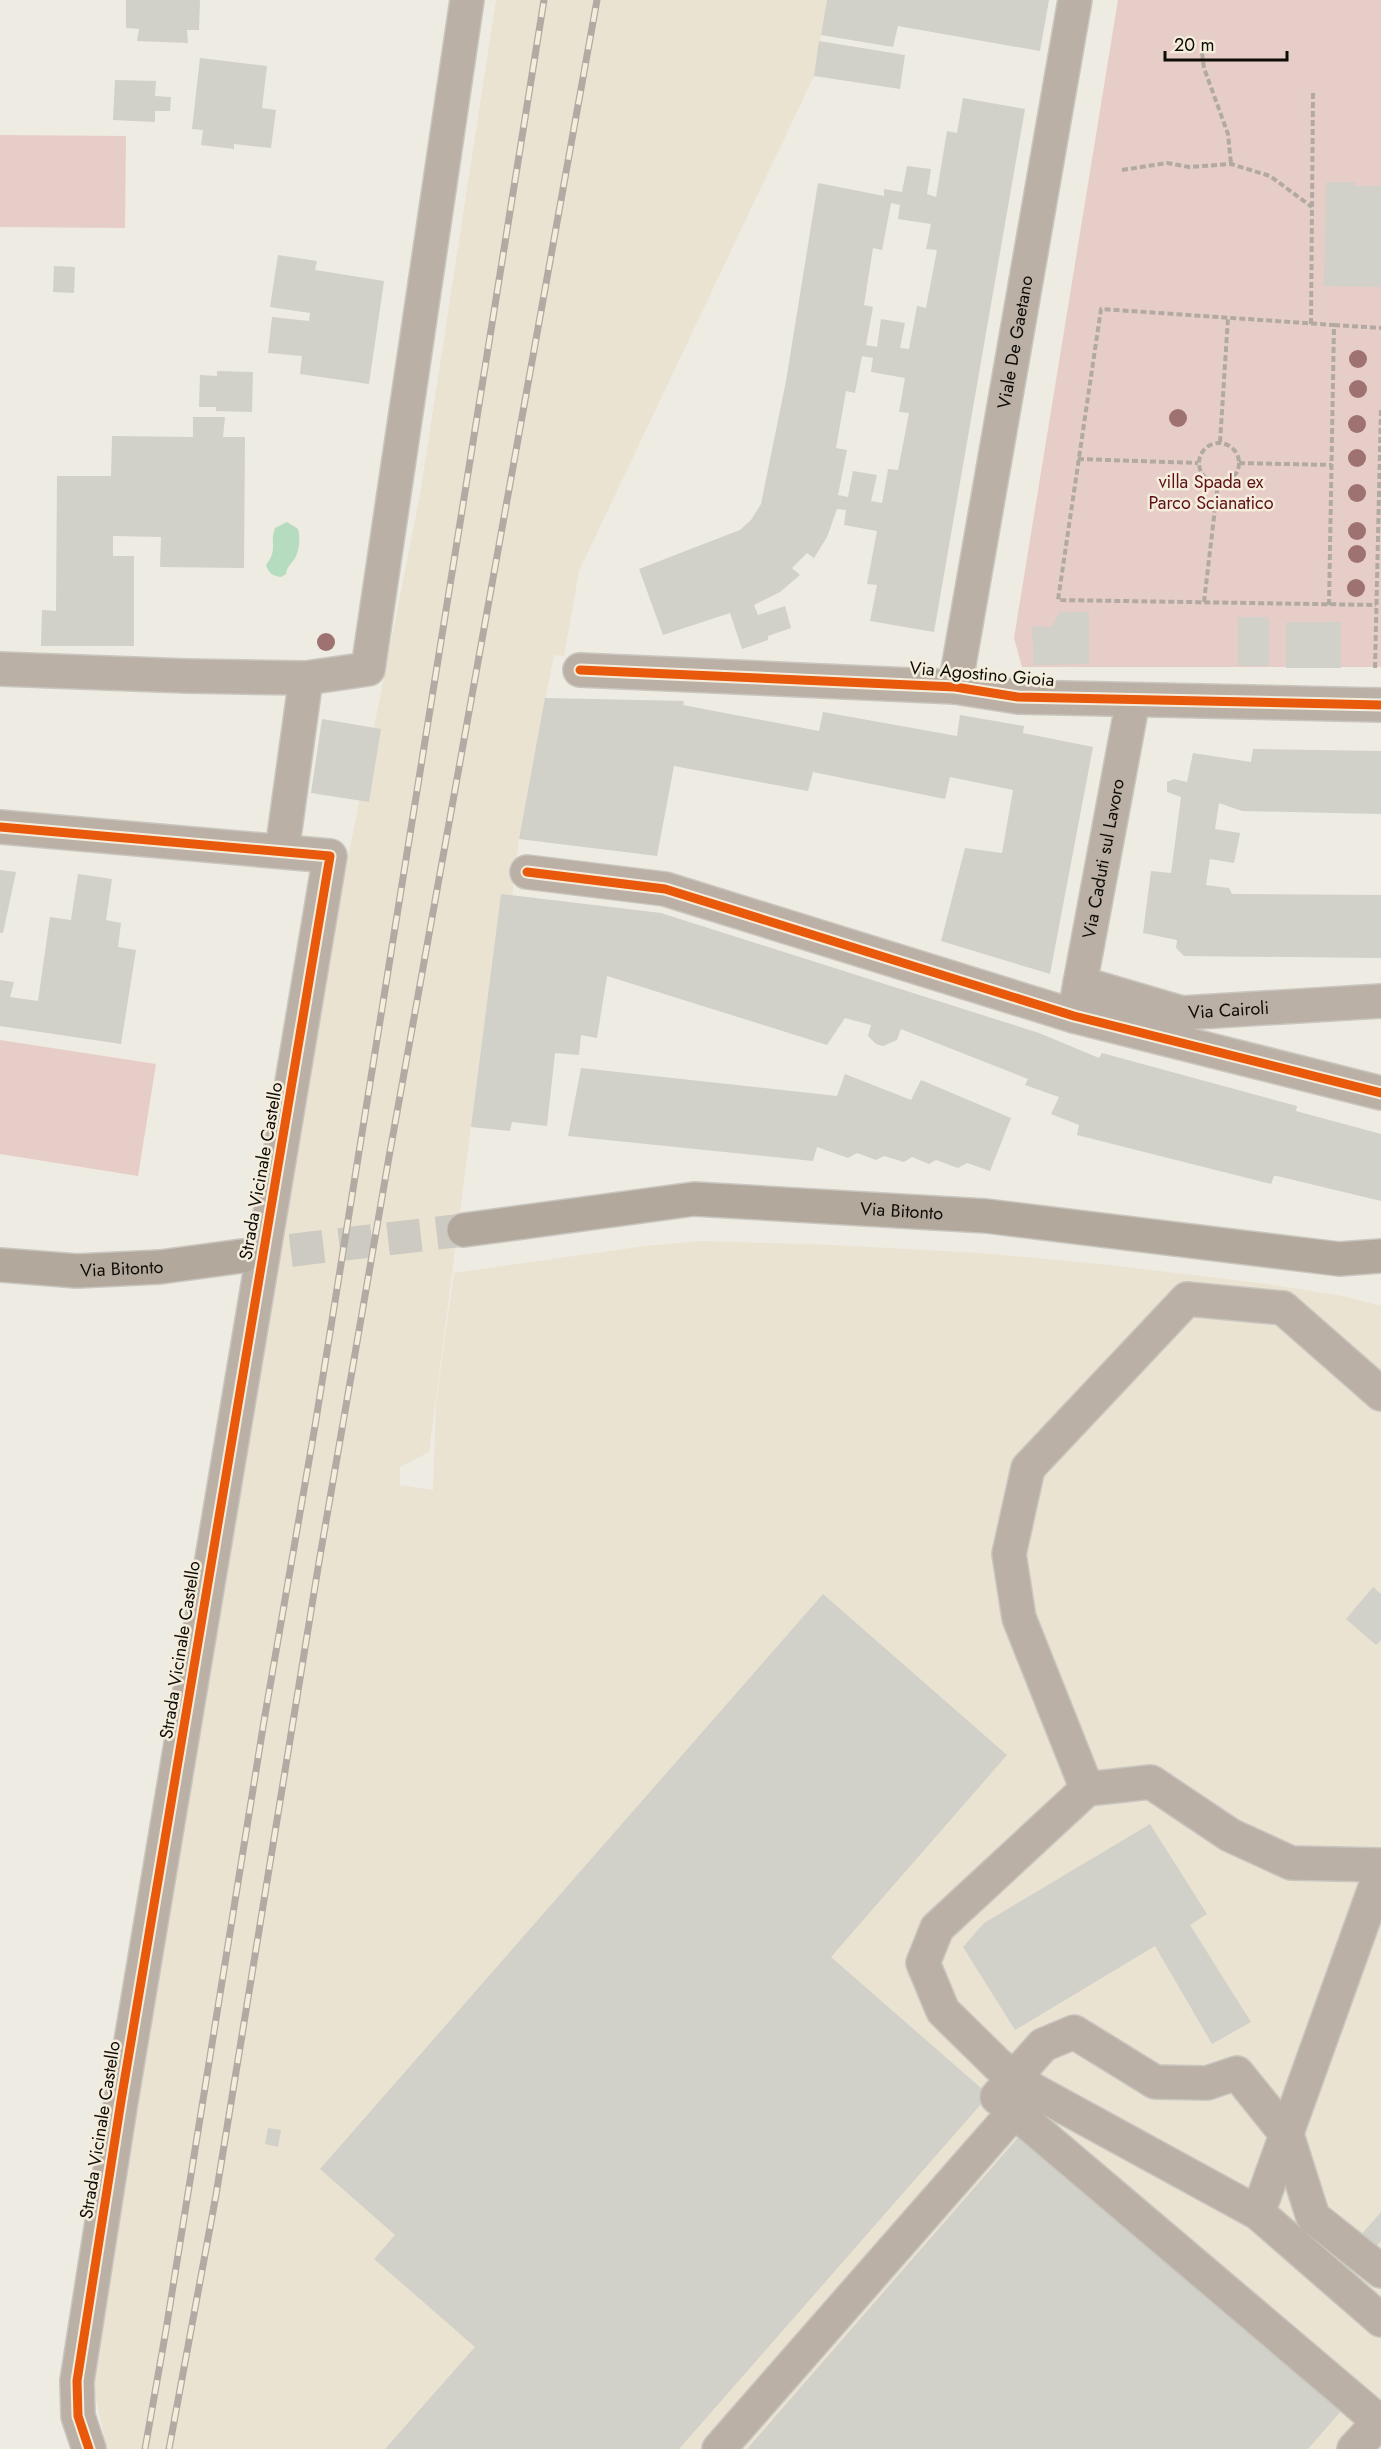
<svg xmlns="http://www.w3.org/2000/svg" width="1381" height="2449" font-family="Jost,sans-serif">
<style>
.built{fill:#eae3d2}
.green{fill:#e7cdc8}
.water{fill:#b5dcbe}
.building{fill:#d1d0c9;fill-rule:evenodd}
.lines{fill:none;stroke-linecap:round;stroke-linejoin:round}
.major-tunnel{stroke:#cccac1;stroke-width:33;stroke-dasharray:33 16;stroke-linecap:butt}
.minor-casing{stroke:#c9c6c0;stroke-width:36}
.major-casing{stroke:#c9c6c0;stroke-width:36}
.path{stroke:#b2aaa2;stroke-width:4;stroke-dasharray:6 3;stroke-linecap:butt}
.minor{stroke:#bbb0a6;stroke-width:33}
.major{stroke:#b2a89c;stroke-width:33}
.rail-casing{stroke:#b2aba3;stroke-width:7}
.rail{stroke:#f4eddc;stroke-width:4.5;stroke-dasharray:14;stroke-linecap:butt}
.cycleway-casing{stroke:#f4eddc;stroke-width:13}
.cycleway{stroke:#e8590c;stroke-width:9}
.tree{fill:#9f7272}
.labels{text-anchor:middle;stroke-width:5;stroke-linejoin:round;paint-order:stroke}
.street-label{font-size:18px;fill:#0e0c07;stroke:#f4eddc}
.park-label{font-size:18px;fill:#5f0f17;stroke:#f4eddc}
</style>
<rect width="100%" height="100%" fill="#eeebe2"/>
<path class="built" d="M496,0H827L814,76L579,571L564,656L554,655L519,839L512,896L501,895L429,1452L400,1467V1485L433,1490L436,1403L454,1273L645,1246L701,1241L834,1245L980,1253L1110,1265L1267,1284L1343,1296L1381,1306V2449H107L86,2356L302,1090L420,495Z"/>
<g class="green">
<path d="M1118,0H1381V667H1022L1014,638Z"/>
<path d="M0,135L126,136L125,228L0,227Z"/>
<path d="M0,1040L156,1064L138,1176L0,1154Z"/>
</g>
<path class="water" d="M287,522L298,529C300,537 300,547 296,556C293,563 287,565 286,574L281,577C272,576 269,573 266,565C279,548 269,544 275,528Z"/>
<g class="building">
<path d="M126,0H200L199,30H187L188,43L137,41L139,29L126,28Z"/>
<path d="M827,0H1049L1040,51L898,26L893,47L821,35Z"/>
<path d="M819,41L905,55L900,89L814,76Z"/>
<path d="M200,58L267,66L262,108L276,110L271,148L234,144V149L201,145L203,130L192,129Z"/>
<path d="M115,80L156,81L155,96L171,97L170,111H155V122L113,120Z"/>
<path d="M963,98L1025,109L934,632L870,621L877,585L867,584L877,531L844,525L846,510L837,509L827,537L814,558L807,553L792,568L800,575L780,592L754,605L758,615L785,606L791,628L768,636V640L742,649L730,613L663,635L639,569L740,530L751,520L761,504L786,381L818,183L884,196V189L902,192L907,166L931,169L927,194L936,197L947,131L957,133ZM891,203L900,205L898,219L931,224L926,249L937,250L926,308L917,306L909,349L900,348L905,323L881,319L877,347L866,345L873,307L864,305L873,248L882,250ZM862,356L873,358L871,372L905,378L899,412L909,413L898,470L888,469L882,503L871,501L877,475L853,471L848,497L838,495L847,450L836,448L846,391L855,393Z"/>
<path d="M1326,182H1356L1355,186H1381V287L1324,286Z"/>
<path d="M278,255L317,261L315,270L384,281L369,384L300,374L302,356L268,353L272,317L309,321L310,313L270,307Z"/>
<path d="M54,266L75,267L74,293L53,292Z"/>
<path d="M217,371L253,372L252,412L216,411V407H199L200,375L217,376Z"/>
<path d="M193,417H225L223,437H245L244,568L160,567L161,537L113,536V556H134V646H41L42,610L56,611L57,476H111L112,436L193,437Z"/>
<path d="M1060,612H1089V664L1034,665L1032,626L1052,627Z"/>
<rect x="1238" y="617" width="31" height="49"/>
<rect x="1286" y="622" width="55" height="46"/>
<path d="M545,698L684,701L683,705L819,731L823,712L957,736L960,715L1024,726L1023,733L1093,747L1050,974L941,941L965,848L1002,853L1013,790L950,777L945,799L813,772L808,791L674,766L657,856L519,839Z"/>
<path d="M322,719L381,729L369,802L311,793Z"/>
<path d="M1253,749L1381,751V814L1242,811L1219,803L1215,829L1240,833L1234,863L1210,859L1206,885L1229,888L1232,894L1381,895V958L1184,956L1176,948L1177,940L1143,933L1151,871L1171,873L1181,797L1167,792V782L1174,779L1187,782L1193,753L1251,762Z"/>
<path d="M0,870L16,872L3,933H0Z"/>
<path d="M78,874L112,879L106,920L121,923L118,947L136,950L121,1044L0,1026V980L14,982L10,997L38,1001L50,917L71,920Z"/>
<path d="M501,894L661,913L1039,1033L1099,1058L1102,1053L1297,1106L1296,1111L1381,1134V1201L1277,1176H1274L1271,1184L1077,1135L1079,1125L1051,1114L1059,1097L1025,1085L1028,1079L901,1029L897,1040L883,1046L876,1044L868,1036L871,1025L845,1018L827,1045L607,976L597,1038L581,1035L579,1055L555,1053L547,1126L512,1122L510,1131L471,1127Z"/>
<path d="M581,1068L837,1096L845,1074L911,1100L921,1080L1011,1118L990,1171L967,1163L958,1168L936,1160L929,1164L912,1157L904,1162L884,1156L876,1160L857,1153L848,1158L817,1147L813,1161L568,1136Z"/>
<path d="M1373,1587L1381,1594V1640L1376,1645L1346,1619Z"/>
<path d="M823,1594L1007,1755L831,1957L989,2095L679,2449H385L475,2347L374,2259L395,2235L320,2169Z"/>
<path d="M1150,1824L1207,1914L1190,1925L1251,2022L1212,2044L1155,1946L1015,2030L963,1947L984,1923Z"/>
<path d="M1028,2126L1348,2403L1308,2449H747Z"/>
<path d="M268,2128L281,2130L278,2147L265,2144Z"/>
<path d="M1381,2212V2241L1376,2247L1361,2235Z"/>
</g>
<g class="lines">
<path class="major-tunnel" d="M242,1256L464,1230"/>
<defs>
<g id="minor">
<path d="M0,669L187,676L306,678L282,851"/>
<path d="M580,670L955,687L1018,697L1381,705"/>
<path d="M306,678L368,669L467,0"/>
<path id="s1" d="M955,687L1075,0"/>
<path d="M0,827L330,856L121,2101L77,2381L78,2416L89,2449"/>
<path d="M527,872L665,889L1074,1016L1381,1093"/>
<path id="s2" d="M1080,983L1182,1013L1381,1001"/>
<path id="s3" d="M1074,1016L1133,700"/>
<path d="M1087,1789L1019,1618L1009,1554L1028,1468L1187,1299L1283,1308L1381,1394"/>
<path d="M1381,1865L1291,1863L1230,1835L1151,1782L1087,1789L937,1928L923,1963L943,2011L998,2065L1033,2090L1258,2213L1381,2320"/>
<path d="M1258,2213L1381,1871"/>
<path d="M1381,2271L1313,2217L1287,2135L1237,2073L1207,2083L1155,2082L1074,2032L1043,2045L997,2097L1381,2423"/>
<path d="M719,2449L1028,2096"/>
<path d="M1354,2449L1381,2420"/>
</g>
<g id="major">
<path id="s4" d="M464,1230L694,1199L986,1216L1339,1259L1381,1256"/>
<path id="s5" d="M0,1265L77,1271L160,1267L242,1256"/>
</g>
</defs>
<use href="#minor" class="minor-casing"/>
<use href="#major" class="major-casing"/>
<g class="path">
<path d="M1202,53L1204,68L1228,134L1231,164"/>
<path d="M1122,170L1167,163L1189,167L1231,164L1270,176L1312,207"/>
<path d="M1311,324L1313,93"/>
<path d="M1334,325L1381,328"/>
<path d="M1220,442L1228,318"/>
<circle cx="1219" cy="463" r="20"/>
<path d="M1078,459L1198,463"/>
<path d="M1239,463L1332,465"/>
<path d="M1204,602L1218,483"/>
<path d="M1329,605L1334,325L1101,309L1058,600L1376,605"/>
<path d="M1375,668L1381,407"/>
</g>
<use href="#minor" class="minor"/>
<use href="#major" class="major"/>
<defs>
<g id="rail">
<path d="M145,2449L166,2330L264,1721L315,1426L544,0"/>
<path d="M169,2449L216,2195L319,1562L389,1157L597,0"/>
</g>
</defs>
<use href="#rail" class="rail-casing"/>
<use href="#rail" class="rail"/>
<defs>
<g id="cycleway">
<path d="M580,670L955,687L1018,697L1381,705"/>
<path d="M0,827L330,856L121,2101L77,2381L78,2416L89,2449"/>
<path d="M527,872L665,889L1074,1016L1381,1093"/>
</g>
</defs>
<use href="#cycleway" class="cycleway-casing"/>
<use href="#cycleway" class="cycleway"/>
</g>
<g class="tree">
<circle cx="1358" cy="359" r="9"/>
<circle cx="1358" cy="389" r="9"/>
<circle cx="1178" cy="418" r="9"/>
<circle cx="1357" cy="424" r="9"/>
<circle cx="1357" cy="458" r="9"/>
<circle cx="1357" cy="493" r="9"/>
<circle cx="1357" cy="531" r="9"/>
<circle cx="1357" cy="554" r="9"/>
<circle cx="1356" cy="588" r="9"/>
<circle cx="326" cy="642" r="9"/>
</g>
<g class="labels">
<g class="street-label">
<text dy="6" stroke="none"><textPath href="#s1" startOffset="350">Viale De Gaetano</textPath></text>
<text transform="translate(982 674) rotate(5)" y="6">Via Agostino Gioia</text>
<text dy="6" stroke="none"><textPath href="#s3" startOffset="160">Via Caduti sul Lavoro</textPath></text>
<text dy="6" stroke="none"><textPath href="#s2" startOffset="153">Via Cairoli</textPath></text>
<text transform="translate(261 1171) rotate(-80)" y="6">Strada Vicinale Castello</text>
<text dy="6" stroke="none"><textPath href="#s4" startOffset="440">Via Bitonto</textPath></text>
<text dy="6" stroke="none"><textPath href="#s5" startOffset="122">Via Bitonto</textPath></text>
<text transform="translate(180 1650) rotate(-81)" y="6">Strada Vicinale Castello</text>
<text transform="translate(100 2130) rotate(-81)" y="6">Strada Vicinale Castello</text>
</g>
<g class="park-label">
<text x="1211" y="488">villa Spada ex<tspan x="1211" dy="21">Parco Scianatico</tspan></text>
</g>
</g>
<path d="M1165 51v9h122v-9" fill="none" stroke="#0e0c07" stroke-width="3"/>
<text x="1174" y="51" font-size="18" fill="#0e0c07" stroke="#f4eddc" stroke-width="4.5" paint-order="stroke">20 m</text>
</svg>
